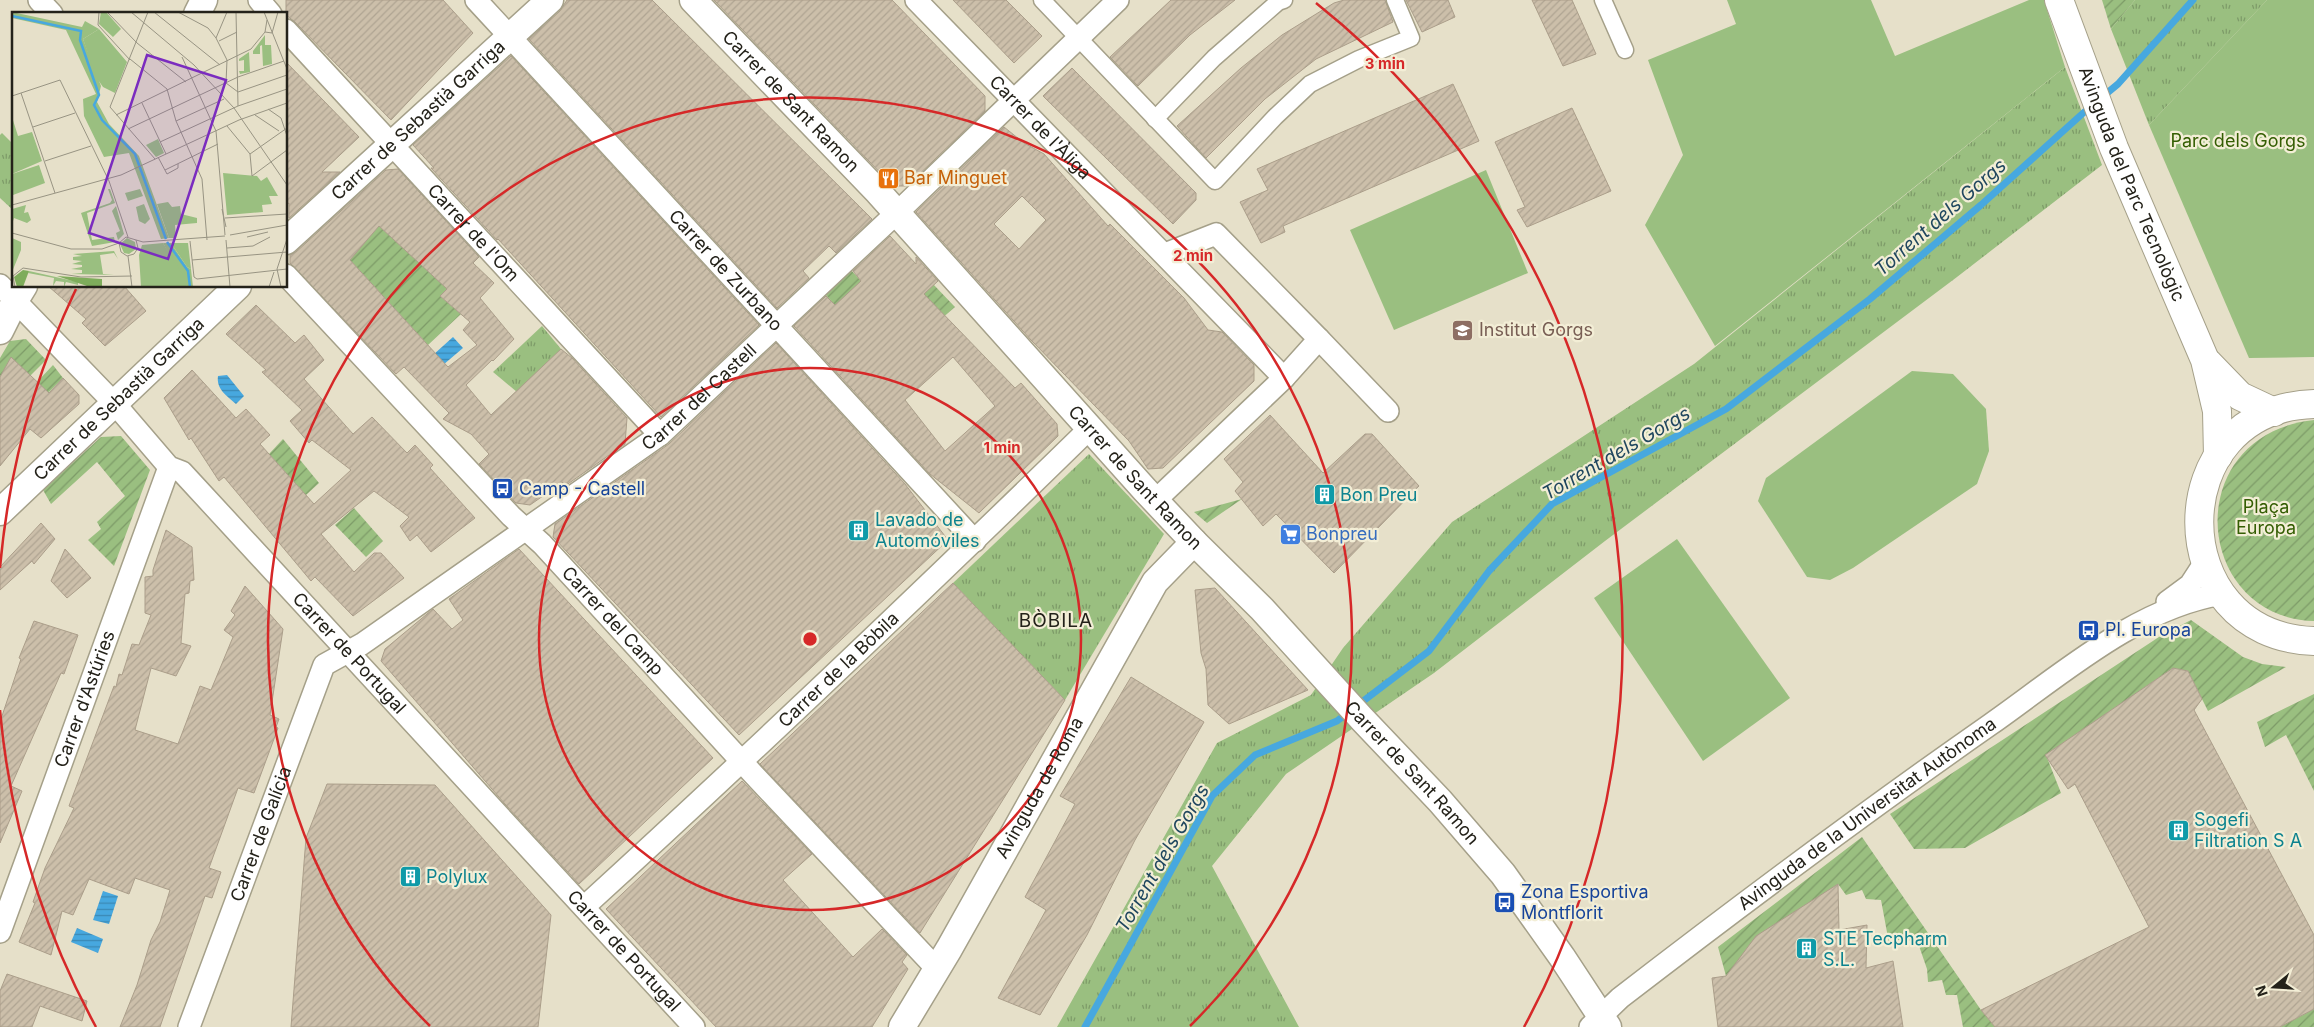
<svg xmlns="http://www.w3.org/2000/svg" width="2314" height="1027" font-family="Inter,sans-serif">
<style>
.grass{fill:url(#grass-tufts)}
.park{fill:#9abf80}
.garden{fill:url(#garden-furrows)}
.water{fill:url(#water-rules)}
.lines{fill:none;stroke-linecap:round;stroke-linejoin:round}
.stream{stroke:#47a8df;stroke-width:7}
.building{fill:url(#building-hatch);stroke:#ab9e8a;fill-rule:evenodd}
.pedestrian-casing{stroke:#a5a089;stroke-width:19}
.minor-casing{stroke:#a5a089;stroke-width:24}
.tertiary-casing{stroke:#a5a089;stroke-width:29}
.secondary-casing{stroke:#a5a089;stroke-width:30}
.pedestrian{stroke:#fff;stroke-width:16}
.minor{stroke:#fff;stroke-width:21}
.tertiary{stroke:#fff;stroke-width:26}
.secondary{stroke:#fff;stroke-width:28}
.ring{fill:none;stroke:#d62828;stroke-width:2.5}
.labels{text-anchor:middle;stroke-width:4.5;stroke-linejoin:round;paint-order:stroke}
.street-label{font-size:18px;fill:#24221a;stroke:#f3eed6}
.park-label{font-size:18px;fill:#345e03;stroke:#f3eed6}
.food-label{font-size:18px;fill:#c56008;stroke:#f3eed6;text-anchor:start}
.education-label{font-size:18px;fill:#785e54;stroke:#f3eed6;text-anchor:start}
.transit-label{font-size:18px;fill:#164399;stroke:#f3eed6;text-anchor:start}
.culture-label{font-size:18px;fill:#0d838f;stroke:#f3eed6;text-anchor:start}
.shop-label{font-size:18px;fill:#366cbe;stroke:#f3eed6;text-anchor:start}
.water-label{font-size:19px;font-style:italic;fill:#20475f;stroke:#f3eed6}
.neighbourhood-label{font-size:19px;letter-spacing:1px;fill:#24221a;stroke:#f3eed6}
.inset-river{fill:none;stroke:#47a8df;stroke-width:2.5}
.inset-road{fill:none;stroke:#989483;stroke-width:1}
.view{fill:#7b2cbf;fill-opacity:0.15;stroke:#7b2cbf;stroke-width:2.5}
.inset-edge{fill:none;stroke:#24221a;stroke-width:2.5}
.centre{fill:#d62828;stroke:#f3eed6;stroke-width:2.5}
.ring-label{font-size:15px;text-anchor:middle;font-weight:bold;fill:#d62828;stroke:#f3eed6;stroke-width:4.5;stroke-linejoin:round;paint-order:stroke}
</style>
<defs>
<pattern id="grass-tufts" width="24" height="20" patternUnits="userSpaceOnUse" patternTransform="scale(1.25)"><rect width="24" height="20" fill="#9abf80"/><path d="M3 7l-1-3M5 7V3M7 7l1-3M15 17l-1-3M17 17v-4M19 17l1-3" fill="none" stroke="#7d9b68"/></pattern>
<pattern id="garden-furrows" width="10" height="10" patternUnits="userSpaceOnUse" patternTransform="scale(1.25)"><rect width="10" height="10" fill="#9abf80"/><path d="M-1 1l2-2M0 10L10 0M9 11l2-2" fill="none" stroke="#7d9b68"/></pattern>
<pattern id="water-rules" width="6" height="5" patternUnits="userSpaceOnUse" patternTransform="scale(1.25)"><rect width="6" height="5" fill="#47a8df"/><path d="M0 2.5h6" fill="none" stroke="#3b88b4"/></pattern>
<pattern id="building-hatch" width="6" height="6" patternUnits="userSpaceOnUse" patternTransform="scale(1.25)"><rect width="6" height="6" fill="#ccbfaa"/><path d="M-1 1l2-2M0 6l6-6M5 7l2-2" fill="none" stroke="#afa492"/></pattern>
</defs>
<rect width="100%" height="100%" fill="#e6e0c9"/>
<g class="grass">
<path d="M2135,0H2267L2149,125L2111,29Z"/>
<path d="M2065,67L2102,165L1957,277L1605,541L1434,673L1286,774L1212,866L1299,1027H1057L1217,743L1311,695L1343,648L1452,522L1694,364Z"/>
<path d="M2,133L14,145V211L0,198V135Z"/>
<path d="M542,326L561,349L517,392L493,372Z"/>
<path d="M1089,454L1164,534L1065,700L953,583Z"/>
</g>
<g class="park">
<path d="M1727,0H1871L1895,56L2029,0H2044L2065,67L1715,346L1645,225L1683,155L1648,60L1736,24Z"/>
<path d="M2267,0H2314V357L2249,358L2149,125Z"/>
<path d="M1486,170L1528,273L1394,330L1350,230Z"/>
<path d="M1912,371L1953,374L1986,409L1989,451L1977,484L1853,568L1830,580L1807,577L1758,501L1766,478Z"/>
<path d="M1677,539L1790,698L1703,761L1594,598Z"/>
</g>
<g class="garden">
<path d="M2102,0H2135L2111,29Z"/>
<path d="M379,226L448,288L440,296L461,314L428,345L349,259Z"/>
<path d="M851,270L897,320L840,301L835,305L824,293Z"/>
<path d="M933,284L955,307L919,338L899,318Z"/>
<path d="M26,339L46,360L30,376L11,358L0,377V358L10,341Z"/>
<path d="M53,365L63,378L48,393L37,382Z"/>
<path d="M2314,420V621C2193,618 2178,435 2314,420Z"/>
<path d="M121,436L150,470L114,566L88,540L101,529L97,522L125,496L97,462L51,504L43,490L101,437Z"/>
<path d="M283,439L319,483L306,495L269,454Z"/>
<path d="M1242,499L1207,523L1194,512Z"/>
<path d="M354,508L383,541L366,557L335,525Z"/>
<path d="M2191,620L2243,657L2262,664L2286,667L2208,711L2188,671L2173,668L2046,755L2061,793L1965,848L1914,849L1890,814L2162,635Z"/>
<path d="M2314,694V791L2286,735L2265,747L2257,722Z"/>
<path d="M1862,837L1981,1010L1995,1027H1963L1957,995H1946L1942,980L1928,982L1927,969L1918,943L1902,939L1889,943L1881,900L1866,899L1862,890L1846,895L1838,884L1726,976L1718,947Z"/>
<path d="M2314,1009V1027H2280Z"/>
</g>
<g class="water">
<path d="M453,337L463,348L443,365L433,355Z"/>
<path d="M227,375L244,396L236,404C227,396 216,389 218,376Z"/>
<path d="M103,891L118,896L109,924L93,920Z"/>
<path d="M77,928L103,939L98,953L71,942Z"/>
</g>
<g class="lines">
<g class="stream">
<path d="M2101,98L2118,84L2193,0"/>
<path d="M1085,1027L1212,796L1255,755L1337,721L1429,651L1489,571L1552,504L1726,409L1870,299L1981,205L2091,106"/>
</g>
</g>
<g class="building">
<path d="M286,0H443L473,33L391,120L295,22L286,15Z"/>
<path d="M567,0H652L872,219L836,253L829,246L803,271L809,278L777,308L529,39L560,11Z"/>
<path d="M714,0H892L985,96V111L907,186H893Z"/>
<path d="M953,0H1006L1042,36L1014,63Z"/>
<path d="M1171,0H1235L1190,35L1138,86L1110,57Z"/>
<path d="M1344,0H1385L1393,22L1316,59L1265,99L1206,158L1177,126L1241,68L1282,35L1334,3Z"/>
<path d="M1406,0H1448L1455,17L1422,32Z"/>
<path d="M1532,0H1572L1596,54L1563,66Z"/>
<path d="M511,56L759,325L661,417L498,239L497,240L431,168H434L413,145Z"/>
<path d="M286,62L359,137L322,172H340L289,218V203L286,205Z"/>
<path d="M1072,68L1196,193V200L1173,224L1043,96Z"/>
<path d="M1453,84L1479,141L1283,226L1285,232L1261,243L1240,202L1268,190L1257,169Z"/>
<path d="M1572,108L1611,191L1527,227L1517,210L1525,207L1495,142Z"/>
<path d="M1004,127L1024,143L1044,154L1108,226L1110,224L1184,298L1208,330L1222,332L1254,365V381L1163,468L1148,469L1129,441L1031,340L916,212ZM1022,196L1046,220L1019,249L994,224Z"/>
<path d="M398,169L479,257L473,263L494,283L480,298L514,339L493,361L492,360L466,385L491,415L561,349L572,358L627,418L625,444L562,488L563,482L530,505L516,503L479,464L489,454L471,434L443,419L449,413L404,367L396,374L290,263V255L296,252L386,170ZM379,226L447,289L440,296L470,322L463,330L477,345L448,367L350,260Z"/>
<path d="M890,236L916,264V257L938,281L924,294L1015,388L1021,383L1057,424L1058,436L979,513L930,474L794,326L826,296L835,305L861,281L853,271ZM953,357L995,406L945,451L905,400Z"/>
<path d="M48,286H124L146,311L105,346L82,323L86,319Z"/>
<path d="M256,305L295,343L304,335L324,360L304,379L353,434L372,417L407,453L415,445L433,465L430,468L475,518L431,552L417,535L410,541L400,526L409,517L374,491L321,534L354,572L374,553H381L404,578L353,616L315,577L311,581L224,477L219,481L191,438L189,440L164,398L192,370L236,418L246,409L270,435L260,444L314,504L351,470L312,440L309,443L290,421L302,410L262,372L266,370L226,334Z"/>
<path d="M776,343L905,484L948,540L739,735L553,537L555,524L669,444Z"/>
<path d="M11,357L49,393L63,378L79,395V404L41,438L30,429L0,466V377Z"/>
<path d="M1270,415L1323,473L1365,434H1372L1419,486L1334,573L1276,514L1263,526L1235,491L1243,482L1224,459Z"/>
<path d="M41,523L55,539L34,564L32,561L0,590V567Z"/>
<path d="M166,530L192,547L194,580L190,581L189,593L185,594L181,643L191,646L176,676L151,668L135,730L178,744L200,686L211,690L233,637L224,630L235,615L231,611L245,586L283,629L270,715L279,719L276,727L278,728L254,793L238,788L209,868L221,872L212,898L205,896L160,1027H120L137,985L151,940L160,922L170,890L135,878L129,894L89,879L73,915L62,911L51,955L19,942L35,903L33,902L45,868L74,808L69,806L114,686L116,687L119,674L122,675L132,644L139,645L151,615L145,613V577L153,576V570Z"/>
<path d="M65,549L91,578L67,598L51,581Z"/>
<path d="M519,549L713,758L579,884L505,804L381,661L385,649L433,609L452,629L463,620L449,599Z"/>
<path d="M953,583L1065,700L920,933L760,764Z"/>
<path d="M1215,588L1308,690L1229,724L1208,705L1206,669L1201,653L1195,590Z"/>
<path d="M34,621L78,635L64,674L61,673L11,786L22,791L0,843V722L21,659L19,658Z"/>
<path d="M2173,668L2188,671L2202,699L2194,710L2314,935V1009L2280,1027H1995L1981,1010L2149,927L2075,784L2068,789L2045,755Z"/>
<path d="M1131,677L1204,722L1135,840L1087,935L1040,1015L998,998L1046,910L1025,897L1075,804L1060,796Z"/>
<path d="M742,781L812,854L783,880L853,957L882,929L907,955L902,962L908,969L872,1027H716L606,909Z"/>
<path d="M327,784L435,785L551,915L538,1027H291L306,838Z"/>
<path d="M1838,884L1839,930L1867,925L1866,968L1893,961L1903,1027H1718L1712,978L1726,976L1756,936Z"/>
<path d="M7,974L87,1001L82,1021L40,1006L32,1027H0V991Z"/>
</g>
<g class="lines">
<defs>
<g id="pedestrian">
<path d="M1042,0L1215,181L1275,117L1310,84L1359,59L1411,38L1395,0"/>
<path d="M1603,0L1625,50"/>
<path d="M1155,119L1214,58L1278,2L1284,0"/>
</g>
<g id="minor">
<path d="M39,0L52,14"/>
<path d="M259,0L271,14"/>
<path id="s1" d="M476,0L975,541"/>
<path id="s2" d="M916,0L1284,378"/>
<path id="s3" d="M286,30L660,435"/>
<path id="s4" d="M286,275L511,516L542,544L754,775L937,969"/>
<path id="s5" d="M0,285L115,404L169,467L182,472L694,1027"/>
<path d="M1319,339L1388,411"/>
<path d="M1159,505L1160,496L1284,378L1319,339L1216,234L1165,254"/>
<path d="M2167,602L2190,585L2205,562"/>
<path id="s6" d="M584,907C755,751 923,591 1089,429"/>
<path id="s7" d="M0,932L169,467"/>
<path id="s8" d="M189,1027L324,665L362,644L660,435L903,207L1118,0"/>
<path id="s9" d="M1590,1027L1620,998C1742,904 1865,812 1991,724C2061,675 2137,607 2223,594"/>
</g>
<g id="tertiary">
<path id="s10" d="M693,0L878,192L1145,490L1194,542L1262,609L1362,719L1440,801L1503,874L1562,957L1608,1027"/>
<path d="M197,14L204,0"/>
<path id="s11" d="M286,241L550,0"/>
<path d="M0,331L16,299L24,286"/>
<path id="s12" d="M0,512L238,286"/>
<path id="s13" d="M902,1027L949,949L1155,582L1194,542"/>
</g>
<g id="secondary">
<path id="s14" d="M2059,0L2114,148L2205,360L2217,411L2218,456"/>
<path d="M2208,363L2240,396L2274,412"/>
<path d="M2314,404C2161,408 2161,636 2314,641"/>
</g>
</defs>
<use href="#pedestrian" class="pedestrian-casing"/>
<use href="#minor" class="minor-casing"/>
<use href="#tertiary" class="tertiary-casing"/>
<use href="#secondary" class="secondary-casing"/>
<use href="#pedestrian" class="pedestrian"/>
<use href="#minor" class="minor"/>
<use href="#tertiary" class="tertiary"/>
<use href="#secondary" class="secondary"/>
</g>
<g class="ring">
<circle cx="810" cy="639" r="271"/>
<path d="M430 1026A542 542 0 1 1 1190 1026"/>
<path d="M96 1027A813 813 0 0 1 0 710M0 568A813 813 0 0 1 76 289M1316 3A813 813 0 0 1 1524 1027"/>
</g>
<defs>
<symbol id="restaurant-square" viewBox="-11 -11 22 22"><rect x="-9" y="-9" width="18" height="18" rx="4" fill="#e8710a" stroke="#f3eed6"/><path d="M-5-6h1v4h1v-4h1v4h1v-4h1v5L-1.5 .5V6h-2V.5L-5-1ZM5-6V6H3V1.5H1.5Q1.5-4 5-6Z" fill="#fff"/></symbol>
<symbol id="school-square" viewBox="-11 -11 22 22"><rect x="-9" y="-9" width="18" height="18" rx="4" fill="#8d6e63" stroke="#f3eed6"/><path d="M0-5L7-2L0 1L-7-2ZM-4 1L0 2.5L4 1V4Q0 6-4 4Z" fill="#fff"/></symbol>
<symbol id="bus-square" viewBox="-11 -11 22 22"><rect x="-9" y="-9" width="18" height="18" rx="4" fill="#1a4fb4" stroke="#f3eed6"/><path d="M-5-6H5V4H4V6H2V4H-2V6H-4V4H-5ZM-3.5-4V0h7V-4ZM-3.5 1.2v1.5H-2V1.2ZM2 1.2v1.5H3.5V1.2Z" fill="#fff"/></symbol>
<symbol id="building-square" viewBox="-11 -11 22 22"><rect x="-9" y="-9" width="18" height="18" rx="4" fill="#0f9aa8" stroke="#f3eed6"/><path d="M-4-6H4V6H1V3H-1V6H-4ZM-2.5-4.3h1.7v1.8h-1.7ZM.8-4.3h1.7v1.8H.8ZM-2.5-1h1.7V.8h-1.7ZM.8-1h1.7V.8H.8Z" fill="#fff"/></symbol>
<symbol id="supermarket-square" viewBox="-11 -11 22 22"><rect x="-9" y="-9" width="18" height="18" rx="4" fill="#3f7fe0" stroke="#f3eed6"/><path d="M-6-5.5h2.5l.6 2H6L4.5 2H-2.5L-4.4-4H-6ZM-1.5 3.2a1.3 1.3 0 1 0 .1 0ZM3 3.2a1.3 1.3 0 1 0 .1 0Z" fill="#fff"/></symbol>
</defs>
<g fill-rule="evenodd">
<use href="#restaurant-square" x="876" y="166" width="25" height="25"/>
<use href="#school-square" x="1450" y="318" width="25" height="25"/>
<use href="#bus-square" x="490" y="476" width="25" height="25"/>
<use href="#building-square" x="1312" y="482" width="25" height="25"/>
<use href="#building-square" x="846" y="518" width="25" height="25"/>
<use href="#supermarket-square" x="1278" y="522" width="25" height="25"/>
<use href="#bus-square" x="2076" y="618" width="25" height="25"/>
<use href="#building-square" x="2166" y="818" width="25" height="25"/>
<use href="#building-square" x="398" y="864" width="25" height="25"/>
<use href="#bus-square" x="1492" y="890" width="25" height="25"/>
<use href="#building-square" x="1794" y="936" width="25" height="25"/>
</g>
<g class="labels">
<g class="street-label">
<text dy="6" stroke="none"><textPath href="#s10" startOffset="141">Carrer de Sant Ramon</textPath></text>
<text dy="6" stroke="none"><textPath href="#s11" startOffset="179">Carrer de Sebastià Garriga</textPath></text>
<text dy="6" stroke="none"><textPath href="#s2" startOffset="178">Carrer de l'Àliga</textPath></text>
<text dy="6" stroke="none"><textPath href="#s14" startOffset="198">Avinguda del Parc Tecnològic</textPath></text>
<text dy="6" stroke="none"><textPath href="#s3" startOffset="276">Carrer de l'Om</textPath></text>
<text dy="6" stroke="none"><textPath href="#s1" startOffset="368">Carrer de Zurbano</textPath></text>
<text dy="6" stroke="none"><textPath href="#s8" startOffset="848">Carrer del Castell</textPath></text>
<text dy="6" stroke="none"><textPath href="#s12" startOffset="164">Carrer de Sebastià Garriga</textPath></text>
<text dy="6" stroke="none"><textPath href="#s10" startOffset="651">Carrer de Sant Ramon</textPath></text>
<text dy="6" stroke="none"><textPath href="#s4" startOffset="476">Carrer del Camp</textPath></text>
<text dy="6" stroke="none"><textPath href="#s5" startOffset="509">Carrer de Portugal</textPath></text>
<text dy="6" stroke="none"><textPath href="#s6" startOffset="348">Carrer de la Bòbila</textPath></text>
<text dy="6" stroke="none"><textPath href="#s7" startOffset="248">Carrer d'Astúries</textPath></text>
<text dy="6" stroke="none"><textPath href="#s10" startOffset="1056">Carrer de Sant Ramon</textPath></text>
<text dy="6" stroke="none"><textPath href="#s13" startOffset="276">Avinguda de Roma</textPath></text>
<text dy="6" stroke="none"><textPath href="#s9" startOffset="350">Avinguda de la Universitat Autònoma</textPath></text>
<text dy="6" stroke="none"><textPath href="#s8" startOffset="206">Carrer de Galícia</textPath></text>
<text dy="6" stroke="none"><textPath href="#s5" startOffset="914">Carrer de Portugal</textPath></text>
</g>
<g class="park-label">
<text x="2238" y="147">Parc dels Gorgs</text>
<text x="2266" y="513">Plaça<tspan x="2266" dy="21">Europa</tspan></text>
</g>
<g class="food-label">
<text x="904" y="184">Bar Minguet</text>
</g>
<g class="education-label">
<text x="1479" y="336">Institut Gorgs</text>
</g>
<g class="transit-label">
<text x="519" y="495">Camp - Castell</text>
<text x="2105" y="636">Pl. Europa</text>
<text x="1521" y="898">Zona Esportiva<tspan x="1521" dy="21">Montflorit</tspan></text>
</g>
<g class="culture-label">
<text x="1340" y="501">Bon Preu</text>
<text x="875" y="526">Lavado de<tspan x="875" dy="21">Automóviles</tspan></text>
<text x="2194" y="826">Sogefi<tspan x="2194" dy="21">Filtration S A</tspan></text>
<text x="426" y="883">Polylux</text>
<text x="1823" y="945">STE Tecpharm<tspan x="1823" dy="21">S.L.</tspan></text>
</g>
<g class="shop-label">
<text x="1306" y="540">Bonpreu</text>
</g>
<g class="water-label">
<text transform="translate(1940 217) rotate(-41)" y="7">Torrent dels Gorgs</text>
<text transform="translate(1616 453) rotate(-30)" y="7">Torrent dels Gorgs</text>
<text transform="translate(1162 858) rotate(-60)" y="7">Torrent dels Gorgs</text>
</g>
<g class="neighbourhood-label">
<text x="1056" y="627">BÒBILA</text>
</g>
</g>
<g transform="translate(12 12)">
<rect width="275" height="275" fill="#e6e0c9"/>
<path d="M0,0L70,15L73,9L87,17L71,27L89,74L85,90L97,112L127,144L157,226L149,227L117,141L92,145L72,104L71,87L84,82L54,18L0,6ZM0,105L6,124L20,120L30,149L0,162ZM146,127L152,141L144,145L134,133ZM14,193L12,201L16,200L19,208L15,211L2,206L0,212V197ZM0,226L9,230V238L0,260ZM151,231H159L175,255L179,257L181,275H175ZM102,239L106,247L102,241L88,243L91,262L102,263L59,262L70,261V258L59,257L70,255V253L60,252L70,249L61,248V245L70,244L61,242ZM17,259L66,270V273L54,270L52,275V270L44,269L41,274L42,266L16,261Z" fill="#9abf80"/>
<path d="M11,258L17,259L11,275H5L2,265ZM45,264L90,267V275H78Z" fill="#7eac5b"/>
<path d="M27,153L33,171L1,183L0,162Z" fill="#9abf80"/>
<path d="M89,0H94L109,17L101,25L87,12ZM87,17L115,50L103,81L91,75L84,65L71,27ZM253,23V33H259L260,52L251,54L250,33L248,34V42H241V39ZM237,40L238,60L228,62L227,59H232V48L227,49V47ZM211,161L245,164L249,169L255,165L266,184H257L260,192L250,193L251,200L215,203ZM128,177L131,184L116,189L113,181ZM156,190L160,195L168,194L169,202L185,206V211L163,213L164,226H157L145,192ZM132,192L138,207L133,212L127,209L124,195ZM151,231L172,265L175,275H129L127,243L130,233Z" fill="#9abf80"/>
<path d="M96,177H98L103,191L75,201L80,228L102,225L103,230L80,234L69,201L98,191L100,188ZM104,194L112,222L106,228L104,221L108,219L100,199ZM115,226L123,230L124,237L117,242L112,241L108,232ZM159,231H176L179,257L175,255Z" fill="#9abf80"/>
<path class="inset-river" d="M0,4L69,19L68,28L87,83L82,93L90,108L123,142L154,227M155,230L176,259L178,275"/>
<path class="inset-road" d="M87,0L86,13L118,48M95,0L125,31L174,70M119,0L182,53L222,96L275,173M136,0L98,95L143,147M142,0L208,53M166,0L196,16L204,26L215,48L214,71L226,80M224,0L226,94M252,0L275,57M253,20L260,21L266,0M204,26L215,0M207,29L225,20M170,45L204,119L213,223M118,47L155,77L164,109L190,167L195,228M226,80L275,63M9,81L43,181M0,84L48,68L97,169L116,225M130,91L154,142M256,97L269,106M104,103L239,37L253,20L255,8M243,103L267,119M269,106L275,124M164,109L212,87M215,114L238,142M21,115L63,101M116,117L226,65L272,49M148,130L226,94L275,77M238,142L240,164L275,138M238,142L275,116M146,145L155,162L166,156V152M33,149L79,134M153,158L206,132M0,193L109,163L227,108L275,91M210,197L214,215M213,206L275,202M0,221L59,237H90L107,231M218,223L275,213M235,225L256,220M124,228L126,236L122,242L115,244L109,240L107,231L114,225L131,230L213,224M214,228L218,275M178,229L182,265L185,267L275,257M215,236L241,234L258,225M116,244L120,275M180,248L275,240M3,275L1,264L11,256L69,265L120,264M257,275L262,260M269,275L265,257L275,227"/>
<path class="view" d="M135,43L214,68L156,247L77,221Z"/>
<rect width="275" height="275" class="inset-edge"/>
</g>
<circle cx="810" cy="639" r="8" class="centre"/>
<g class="ring-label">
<text x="1385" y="69">3 min</text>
<text x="1193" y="261">2 min</text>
<text x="1002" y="453">1 min</text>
</g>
<g transform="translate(2274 987) rotate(252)" stroke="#f3eed6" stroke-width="4" paint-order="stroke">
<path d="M0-4L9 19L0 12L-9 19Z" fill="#24221a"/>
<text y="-8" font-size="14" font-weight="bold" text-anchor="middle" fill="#24221a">N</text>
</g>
</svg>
